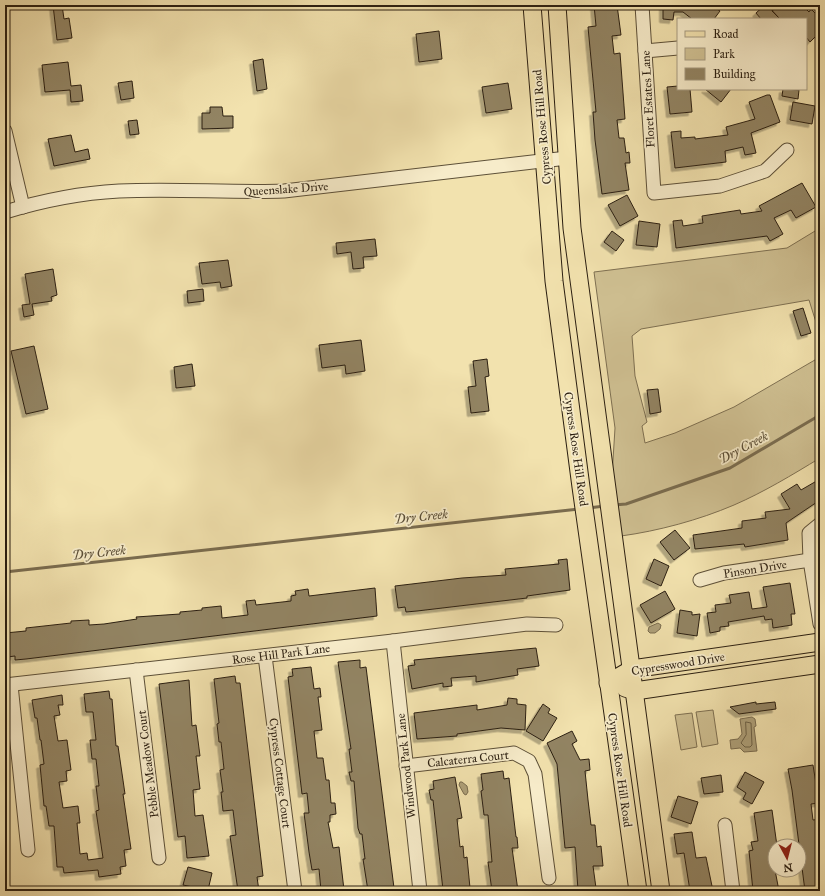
<svg xmlns="http://www.w3.org/2000/svg" width="825" height="896" font-family="'IM FELL Great Primer',serif">
<style>
.green{fill:#d0c193;stroke:#7e7052}
.water{fill:#aea079;stroke:#7a6c4f}
.lines{fill:none;stroke-linecap:round;stroke-linejoin:round}
.shore{stroke:#6c6045;stroke-width:1}
.stream{stroke:#7a6c4f;stroke-width:3}
.building{fill:#928463;stroke:#2b1f11;filter:url(#shadow)}
.minor-casing{stroke:#5d5038;stroke-width:15}
.major-casing{stroke:#2b1f11;stroke-width:19}
.minor{stroke:#f7ecca;stroke-width:13}
.major{stroke:#f2e2ae;stroke-width:17}
.labels{text-anchor:middle;stroke-width:3.5;stroke-linejoin:round;paint-order:stroke}
.street-label{font-size:12px;fill:#2b1f11;stroke:#f7ecca}
.water-label{font-size:13px;font-style:italic;fill:#594c35;stroke:#f7ecca}
</style>
<defs>
<filter id="shadow"><feDropShadow dx="-3.5" dy="3.5" stdDeviation="0" flood-color="#0004"/></filter>
</defs>
<rect width="100%" height="100%" fill="#f2e2ae"/>
<filter id="stains"><feTurbulence type="fractalNoise" baseFrequency=".005" numOctaves="4"/><feColorMatrix values="0 0 0 0 .2 0 0 0 0 .09 0 0 0 0 .02 0 0 0 .5 -.17"/></filter>
<radialGradient id="worn" r=".72"><stop offset=".6" stop-color="#630" stop-opacity="0"/><stop offset="1" stop-color="#630" stop-opacity=".3"/></radialGradient>
<g class="green">
<path d="M820,228V335L809,300L641,329L632,336L635,376L647,422L642,426L645,443L675,433L734,407L820,357V458C792,475 764,492 734,505C699,520 658,531 621,536L612,476L615,428L594,272L787,248Z"/>
<path d="M713,710L718,744L702,747L696,712Z"/>
<path d="M692,713L697,747L681,750L675,715Z"/>
</g>
<g class="water">
<path d="M658,623L661,625L660,629L655,633H650L648,631L649,627Z"/>
<path d="M752,717L755,719L756,726L754,727L757,751L744,752L740,748L731,749L730,740L738,739L742,734L740,719Z"/>
<path d="M460,782H462L467,786L468,792L466,795L464,794L459,785Z"/>
</g>
<g class="lines">
<path class="shore" d="M746,722L751,723L752,745L750,747H745L741,743L746,735Z"/>
<g class="stream">
<path d="M614,505L626,504L730,468L820,415"/>
<path d="M588,508L605,506"/>
<path d="M5,572L579,509"/>
</g>
</g>
<g class="building">
<path d="M53,5H62L64,19L69,18L72,38L57,40Z"/>
<path d="M594,5H617L621,35L612,36L614,54L620,53L625,119L617,120L619,138H624L626,153L629,152L630,163H625L629,190L602,194L595,140L593,112H596L588,27L596,26Z"/>
<path d="M663,5H711L720,11L714,19H692L683,12H674L673,20L663,19Z"/>
<path d="M765,5H767L779,18L772,11L779,5H802L809,12L811,9L820,18V32L810,42L806,37V19H761L756,13Z"/>
<path d="M439,31L442,59L419,62L416,34Z"/>
<path d="M263,59L267,89L257,91L253,61Z"/>
<path d="M68,62L71,86L81,85L83,101L71,102L70,90L45,92L42,65Z"/>
<path d="M132,81L134,98L121,100L118,83Z"/>
<path d="M508,83L512,109L486,113L482,87Z"/>
<path d="M678,86V89H690L692,112L670,114L667,87Z"/>
<path d="M705,89H731L721,102Z"/>
<path d="M783,89L799,90L798,99L782,96Z"/>
<path d="M767,95H770L780,122L751,133L756,153L745,155L743,147L725,151L726,162L675,168L671,132L681,131V138L695,137V139L728,135L726,127L755,119L749,102Z"/>
<path d="M793,102L815,106L812,124L790,120Z"/>
<path d="M210,107H222L223,116H233V128L202,129V113H210Z"/>
<path d="M137,120L139,134L130,135L128,121Z"/>
<path d="M71,135L75,152L88,149L90,159L54,166L48,139Z"/>
<path d="M802,183L816,207L796,218L791,210L774,218L783,234L770,241L767,236L676,248L673,221L682,220L683,226L703,223L702,216L740,210L741,214L762,211L759,206Z"/>
<path d="M627,195L638,216L620,226L608,205Z"/>
<path d="M639,221L660,224L657,247L636,245Z"/>
<path d="M612,231L624,240L616,251L604,242Z"/>
<path d="M375,239L377,256L363,257L364,268L353,269L351,252L337,254L336,243Z"/>
<path d="M228,260L232,286L221,288L220,282L202,284L199,263Z"/>
<path d="M53,269L57,295L51,297L52,301L32,304L34,315L24,317L22,305L30,304L25,274Z"/>
<path d="M203,289L204,301L188,303L187,291Z"/>
<path d="M803,308L811,333L801,336L793,311Z"/>
<path d="M361,340L365,371L346,374L345,365L322,368L319,345Z"/>
<path d="M34,346L48,409L26,414L11,351Z"/>
<path d="M487,359L489,376L485,377L489,411L471,413L468,387L476,386L473,361Z"/>
<path d="M192,364L195,386L176,388L174,367Z"/>
<path d="M658,389L661,412L650,414L647,390Z"/>
<path d="M820,479V500L786,523L788,540L745,547L744,544L695,549L693,535L742,528V521L766,518L765,512L790,509L781,494L797,484L801,490Z"/>
<path d="M675,530L690,548L674,560L660,542Z"/>
<path d="M567,559L570,590L527,596V598L417,611L406,612L405,607L398,608L395,586L462,578L506,575L505,569L559,564L558,560Z"/>
<path d="M654,559L669,566L661,586L646,579Z"/>
<path d="M790,583L795,614H791L792,625L773,628L772,619L765,620L764,616L728,622L729,626L720,627V631L710,633L707,613L716,612L715,605L731,603L729,595L749,592L752,609L767,607L763,587Z"/>
<path d="M375,588L377,616L26,659L15,660V656L7,657L5,633L26,631V628L71,623V621L89,620V625L104,624L137,619L136,617L180,614V612L202,610V608L221,606L222,618L248,615L246,601L255,600L256,605L291,601V596L296,595L295,591L308,589L309,596Z"/>
<path d="M665,591L675,609L651,623L640,605Z"/>
<path d="M680,610L692,612V615L700,614L697,636L677,633Z"/>
<path d="M536,648L539,666L517,669L518,675L476,682V676L451,678L452,686L443,687V683L412,689L408,666L415,665L414,660Z"/>
<path d="M360,660V668L366,667L394,888L386,889L387,891H368L363,859H365L362,834H360L358,828L354,781H351L349,772H352L349,749H351L338,662Z"/>
<path d="M311,667L314,689L320,688L321,697H318L322,730L314,731L317,758H323L326,780H329L331,803H335L336,814L330,815V822H328L333,848L339,847L344,890L321,891L319,869L312,870L309,852L304,813H309L307,793L302,794L288,677L293,676L292,669Z"/>
<path d="M235,676L236,683H240L263,876L257,877L259,891H238L230,836L236,835L233,810L223,811L221,792H223L220,770L224,769L221,742H219L217,724L219,723L214,679Z"/>
<path d="M189,680L192,726L196,725L200,756H196L200,789L193,790L195,816L203,815L209,856L187,858L185,836L178,837L159,684Z"/>
<path d="M109,691L110,699H112L116,746H118L125,794H123L131,849L124,850L126,866L120,867L121,874L99,877L98,870L64,873L63,867H57L54,826H49L46,806H44L40,765L44,764L41,740H40L37,718H35L32,700L62,695L63,705H58L60,715L54,716L58,741L67,740L71,770L66,771L67,781L59,782L63,808L78,806L80,823H77L80,854L87,853L88,860L103,858L96,811L99,810L96,786H99L96,759H92L90,740H96L93,712H86L84,694Z"/>
<path d="M508,698L517,699V704L526,705L525,730L501,728L457,734V736L417,739L414,713L477,705V710L507,705Z"/>
<path d="M756,702V704L775,702L776,709L739,714L730,707Z"/>
<path d="M543,704L550,709L548,713L557,718L543,741L526,731Z"/>
<path d="M572,731L577,741L572,744L580,760L589,759L590,770L585,771L588,800L591,825H595L597,847L601,846L603,866H593L596,888L578,890L575,847L565,848L557,764L547,743Z"/>
<path d="M813,765L819,803L811,804L813,820L820,819V891H805L792,790L788,769Z"/>
<path d="M503,771L504,779L509,778L516,837H517L518,848H512L518,891H492L488,862H492L490,839L488,815H484L481,791L483,790L481,774Z"/>
<path d="M745,772L764,782L752,804L743,799L746,793L737,787Z"/>
<path d="M721,775L723,792L704,794L701,778Z"/>
<path d="M455,777L462,818L457,819L460,847L463,846L464,858L467,857L470,888L443,890L433,800H431L429,790L434,789L433,781Z"/>
<path d="M678,796L698,802L691,824L671,817Z"/>
<path d="M772,810L777,846H775V870L779,891H753L749,851L753,850L751,842L758,841L754,813Z"/>
<path d="M692,832L696,858L706,857L713,891H690L684,853L677,854L674,834Z"/>
<path d="M188,867L212,873L208,890L183,885Z"/>
</g>
<g class="lines">
<defs>
<g id="minor">
<path d="M642,5L654,193L720,186L765,171L787,150"/>
<path d="M645,51L678,48"/>
<path d="M5,131L23,207"/>
<path d="M5,212C41,201 81,193 119,191C174,188 229,193 284,191L567,158"/>
<path d="M820,524L809,533L810,560L820,624"/>
<path d="M700,580L724,573L810,560"/>
<path d="M393,641L420,891"/>
<path d="M265,656L295,891"/>
<path d="M136,670L159,858"/>
<path d="M5,685L393,641L527,624L556,625"/>
<path d="M11,685L28,850"/>
<path d="M406,766L514,753L529,761L535,774L549,878"/>
<path d="M725,825L733,891"/>
</g>
<g id="major">
<path d="M532,5L554,281L581,487L638,891"/>
<path d="M557,5L572,228L661,891"/>
<path d="M608,683L632,669L820,642"/>
<path d="M625,688L635,691L820,664"/>
</g>
</defs>
<use href="#minor" class="minor-casing"/>
<use href="#major" class="major-casing"/>
<use href="#minor" class="minor"/>
<use href="#major" class="major"/>
</g>
<g class="labels">
<g class="street-label">
<text transform="translate(648 99) rotate(-93)" y="4">Floret Estates Lane</text>
<text transform="translate(542 127) rotate(-95)" y="4">Cypress Rose Hill Road</text>
<text transform="translate(286 189) rotate(-4)" y="4">Queenslake Drive</text>
<text transform="translate(576 449) rotate(82)" y="4">Cypress Rose Hill Road</text>
<text transform="translate(755 569) rotate(-9)" y="4">Pinson Drive</text>
<text transform="translate(281 654) rotate(-7)" y="4">Rose Hill Park Lane</text>
<text transform="translate(678 664) rotate(-9)" y="4">Cypresswood Drive</text>
<text transform="translate(468 759) rotate(-6)" y="4">Calcaterra Court</text>
<text transform="translate(148 764) rotate(-97)" y="4">Pebble Meadow Court</text>
<text transform="translate(406 766) rotate(-96)" y="4">Windwood Park Lane</text>
<text transform="translate(620 770) rotate(82)" y="4">Cypress Rose Hill Road</text>
<text transform="translate(280 773) rotate(83)" y="4">Cypress Cottage Court</text>
</g>
<g class="water-label">
<text transform="translate(743 447) rotate(-28)" y="5">Dry Creek</text>
<text transform="translate(421 516) rotate(-6)" y="5">Dry Creek</text>
<text transform="translate(99 552) rotate(-6)" y="5">Dry Creek</text>
</g>
</g>
<rect width="825" height="896" fill="none" stroke="#f2e2ae" stroke-width="20"/>
<rect x="6" y="6" width="813" height="884" fill="none" stroke="#2b1f11" stroke-width="2"/>
<rect x="10" y="10" width="805" height="876" fill="none" stroke="#2b1f11"/>
<rect x="677" y="18" width="130" height="72" fill="#f7ecca" stroke="#a59a80"/>
<rect x="685" y="31" width="20" height="6" fill="#f2e2ae" stroke="#a59a80"/>
<text x="713" y="38" font-size="12" fill="#2b1f11">Road</text>
<rect x="685" y="48" width="20" height="12" fill="#d0c193" stroke="#a59a80"/>
<text x="713" y="58" font-size="12" fill="#2b1f11">Park</text>
<rect x="685" y="68" width="20" height="12" fill="#928463" stroke="#a59a80"/>
<text x="713" y="78" font-size="12" fill="#2b1f11">Building</text>
<g transform="translate(787 858) rotate(173)"><circle r="19" fill="#f7ecca" stroke="#a59a80"/>
<path d="M0-3L7 15L0 10L-7 15Z" fill="#8f2418"/>
<text y="-6" font-size="11" font-weight="bold" text-anchor="middle" fill="#2b1f11">N</text>
</g>
<rect width="100%" height="100%" filter="url(#stains)"/>
<rect width="100%" height="100%" fill="url(#worn)"/>
</svg>
